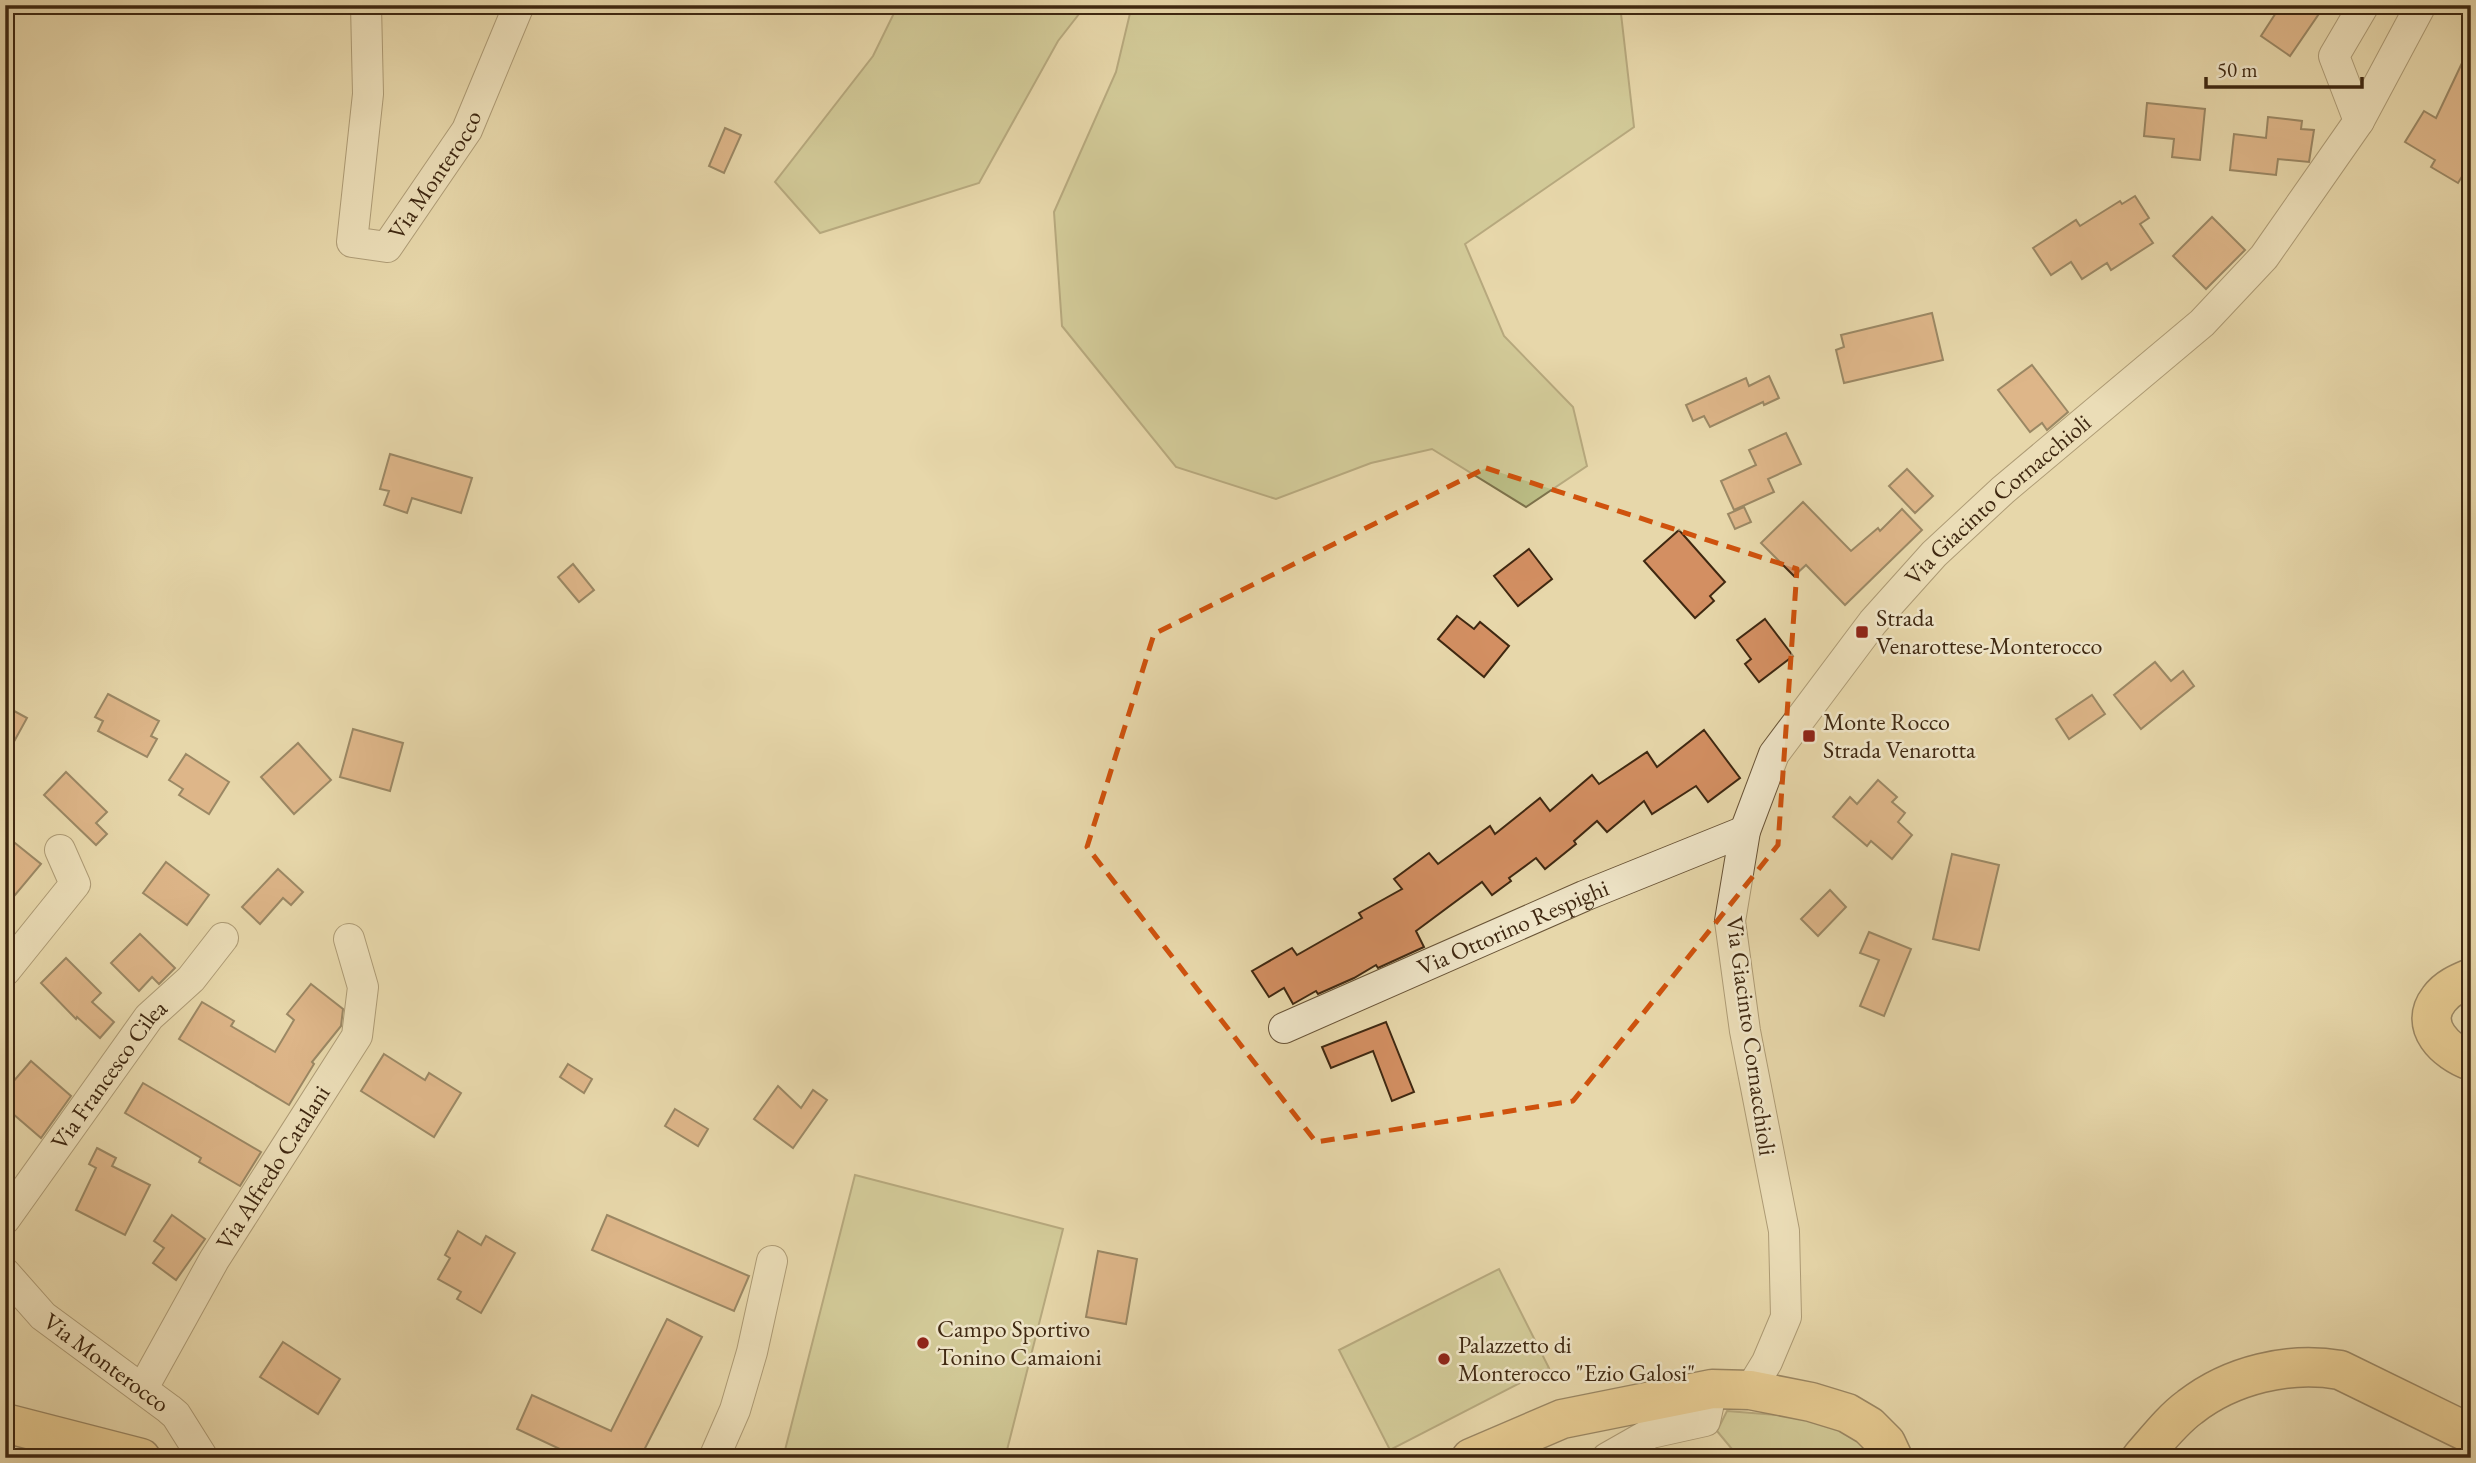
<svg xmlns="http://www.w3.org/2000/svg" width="2476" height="1463" font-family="'EB Garamond',serif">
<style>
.green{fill:#bbbd85;stroke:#7d724b;stroke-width:2}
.building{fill:#d38f62;stroke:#3f2811;stroke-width:2}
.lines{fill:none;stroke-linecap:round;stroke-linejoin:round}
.minor-casing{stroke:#695437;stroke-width:32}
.major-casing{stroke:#3f2811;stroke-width:41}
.minor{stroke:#efe5c8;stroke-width:30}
.major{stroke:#e4bc75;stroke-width:38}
.marked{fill:none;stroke:#cf520d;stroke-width:5;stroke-dasharray:14 9;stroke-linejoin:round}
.poi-dot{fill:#8f2418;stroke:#efe5c8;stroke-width:2.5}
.labels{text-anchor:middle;stroke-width:5;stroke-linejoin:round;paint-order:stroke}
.street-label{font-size:24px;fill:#3f2811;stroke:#efe5c8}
.poi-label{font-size:24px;fill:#3f2811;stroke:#efe5c8;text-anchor:start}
</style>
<rect width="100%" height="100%" fill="#e7d7aa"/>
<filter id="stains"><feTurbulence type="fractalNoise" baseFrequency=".00286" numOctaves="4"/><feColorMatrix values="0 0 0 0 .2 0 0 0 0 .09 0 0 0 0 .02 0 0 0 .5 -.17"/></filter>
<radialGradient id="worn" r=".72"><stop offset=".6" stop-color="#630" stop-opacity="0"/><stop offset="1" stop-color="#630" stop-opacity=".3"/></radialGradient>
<g class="green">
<path d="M898,5H1086L1058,41L979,183L820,233L775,182L873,56Z"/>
<path d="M1132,5H1620L1634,127L1465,244L1504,336L1573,407L1587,466L1526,507L1432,449L1371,463L1276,499L1176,467L1062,326L1054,212L1116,72Z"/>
<path d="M855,1175L1063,1229L1005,1458H783Z"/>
<path d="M1499,1269L1549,1368L1390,1450L1339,1350Z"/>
<path d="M1727,1411L1804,1417L1849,1433L1876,1458H1833L1830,1454L1789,1450L1780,1458H1723L1732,1449L1717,1431Z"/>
</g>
<g class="building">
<path d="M2281,5H2325L2290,56L2261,36Z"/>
<path d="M2471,44V162L2458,183L2431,167L2435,160L2405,142L2424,111L2436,118Z"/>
<path d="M2147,103L2205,109L2200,160L2172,157L2174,139L2144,136Z"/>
<path d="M2268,117L2302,121L2301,129L2314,130L2309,162L2278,159L2276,175L2230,170L2234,134L2266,138Z"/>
<path d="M725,128L741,135L724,173L709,166Z"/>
<path d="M2135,196L2149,218L2140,224L2153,243L2111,270L2107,263L2082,279L2071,262L2051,275L2033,248L2076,220L2080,226L2120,201L2122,204Z"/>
<path d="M2212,217L2245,250L2206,289L2173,256Z"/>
<path d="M1932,313L1943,360L1844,383L1836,350L1844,347L1841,335Z"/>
<path d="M2032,365L2068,412L2047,430L2042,423L2030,432L1998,390Z"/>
<path d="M1769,376L1779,398L1764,405L1763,402L1710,427L1704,416L1693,421L1686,405L1746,378L1749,386Z"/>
<path d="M1786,433L1801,464L1768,479L1774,492L1734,510L1721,481L1756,465L1749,450Z"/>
<path d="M390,454L472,478L461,513L412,498L407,513L384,505L389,491L380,489Z"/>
<path d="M1907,469L1933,496L1915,513L1889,486Z"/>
<path d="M1803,502L1851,551L1878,528L1880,531L1902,509L1922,530L1845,605L1806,565L1794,576L1761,543Z"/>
<path d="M1744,507L1751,522L1735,529L1728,514Z"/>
<path d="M1679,530L1725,582L1710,596L1714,601L1695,618L1644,561Z"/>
<path d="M1529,549L1552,579L1518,606L1494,576Z"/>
<path d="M573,564L594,590L579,602L558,577Z"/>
<path d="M1457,616L1474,629L1480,622L1509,646L1484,677L1438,639Z"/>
<path d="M1765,619L1793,656L1759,682L1745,664L1751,659L1737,640Z"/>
<path d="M2155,662L2171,681L2183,671L2194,686L2141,729L2114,695Z"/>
<path d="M108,694L159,721L151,736L157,739L147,757L98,731L103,721L95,717Z"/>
<path d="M2092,695L2105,714L2069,739L2056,719Z"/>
<path d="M5,706L27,718L5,758Z"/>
<path d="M353,729L403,743L390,791L340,777Z"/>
<path d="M1704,730L1740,778L1708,802L1696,786L1652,814L1644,801L1607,832L1597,821L1574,841L1576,844L1545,869L1536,858L1509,878L1511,881L1492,895L1482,882L1416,931L1424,947L1378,968L1376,965L1354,978L1318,994L1316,991L1293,1004L1284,988L1269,997L1252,971L1292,948L1297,955L1362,918L1359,913L1402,889L1394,879L1429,853L1438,864L1490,826L1495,834L1540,798L1550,811L1592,775L1599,784L1647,752L1657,767Z"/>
<path d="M298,743L331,780L294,814L261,777Z"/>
<path d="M186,754L229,782L209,814L179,795L183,789L169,780Z"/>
<path d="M66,772L107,812L96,823L107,834L96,845L44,795Z"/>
<path d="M1878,780L1897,797L1892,802L1905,813L1898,822L1912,835L1892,859L1871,841L1867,846L1833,817L1850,797L1857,804Z"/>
<path d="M5,835L41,864L5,907Z"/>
<path d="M1952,854L1999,865L1979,950L1933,939Z"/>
<path d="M166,862L209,895L187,925L143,893Z"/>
<path d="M278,869L303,892L291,905L283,898L260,924L242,907Z"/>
<path d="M1830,890L1846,907L1818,936L1801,919Z"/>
<path d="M1869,932L1911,949L1884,1016L1860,1006L1879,960L1860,953Z"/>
<path d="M140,934L175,968L159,984L152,977L139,991L111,963Z"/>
<path d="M66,958L101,993L92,1002L114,1022L100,1038L77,1017L76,1019L41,983Z"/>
<path d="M311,984L343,1009L341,1026L312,1062L314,1064L289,1105L179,1039L202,1002L234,1021L231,1026L275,1052L294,1020L287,1014Z"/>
<path d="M1386,1022L1414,1092L1392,1101L1373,1051L1331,1068L1322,1047Z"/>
<path d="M384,1054L425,1080L429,1073L461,1093L434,1137L361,1091Z"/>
<path d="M31,1061L71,1096L41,1138L5,1107V1091Z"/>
<path d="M568,1064L592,1079L584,1093L560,1077Z"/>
<path d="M143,1083L261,1152L240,1186L199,1162L201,1158L125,1113Z"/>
<path d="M778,1086L801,1108L813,1090L827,1100L793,1148L754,1119Z"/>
<path d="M675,1109L708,1129L698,1146L665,1126Z"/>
<path d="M97,1148L116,1158L112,1166L150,1185L125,1235L76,1210L96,1168L89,1164Z"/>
<path d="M172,1215L205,1239L176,1280L153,1263L164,1248L154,1241Z"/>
<path d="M607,1215L749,1276L734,1311L592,1250Z"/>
<path d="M458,1231L481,1245L486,1236L515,1253L481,1313L457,1299L461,1292L438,1279L450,1258L445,1255Z"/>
<path d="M1098,1251L1137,1259L1126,1324L1086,1317Z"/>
<path d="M667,1319L702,1337L640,1458H579L517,1429L532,1395L611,1431Z"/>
<path d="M283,1342L340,1379L318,1414L260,1377Z"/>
</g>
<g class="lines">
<defs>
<g id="minor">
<path id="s1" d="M366,5L368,94L352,242L387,247L467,130L519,5"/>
<path d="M2359,121L2334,56L2364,5"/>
<path d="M5,971L75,884L60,850"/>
<path id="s2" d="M1284,1028L1584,896L1745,831"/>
<path id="s3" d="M5,1219L149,1017L191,979L223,938"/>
<path id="s4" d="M5,1273L43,1316L169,1409L176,1415L203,1458"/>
<path id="s5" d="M143,1388L214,1260L357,1036L363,987L349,939"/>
<path id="s6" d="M1750,1390L1767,1362L1786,1317L1784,1231L1745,1031L1730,921L1745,831L1774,754L1873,622L1934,554L2003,490L2202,323L2264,257L2359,121L2421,5"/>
<path d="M714,1458L735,1410L752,1352L772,1261"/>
<path d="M1607,1458L1651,1433L1705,1421L1712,1389"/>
</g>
<g id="major">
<path d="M2471,978C2459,983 2447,988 2439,999C2418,1026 2446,1052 2471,1061"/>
<path d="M5,1423L141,1458"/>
<path d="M1471,1458L1562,1419L1712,1389L1750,1390L1811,1402L1847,1413L1869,1426L1886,1443L1893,1458"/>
<path d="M2141,1458C2156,1441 2172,1420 2190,1407C2231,1375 2289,1361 2340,1370L2471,1434"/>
</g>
</defs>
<use href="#minor" class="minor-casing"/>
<use href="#major" class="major-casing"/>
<use href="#minor" class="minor"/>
<use href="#major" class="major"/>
</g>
<path d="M0 0H2476V1463H0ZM1486,468L1797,569L1778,845L1573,1101L1316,1142L1087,847L1154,634Z" fill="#e7d7aa" fill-opacity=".55" fill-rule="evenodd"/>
<path class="marked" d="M1486,468L1797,569L1778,845L1573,1101L1316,1142L1087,847L1154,634Z"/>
<g class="poi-dot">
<rect x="1855" y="625" width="14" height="14" rx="3.5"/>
<rect x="1802" y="729" width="14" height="14" rx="3.5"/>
<circle cx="923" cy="1343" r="7"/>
<circle cx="1444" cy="1359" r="7"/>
</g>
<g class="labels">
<g class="street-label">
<text dy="8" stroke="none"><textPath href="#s1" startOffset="360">Via Monterocco</textPath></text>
<text dy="8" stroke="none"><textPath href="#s6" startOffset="996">Via Giacinto Cornacchioli</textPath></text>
<text dy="8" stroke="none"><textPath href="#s2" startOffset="250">Via Ottorino Respighi</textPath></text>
<text transform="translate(1751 1036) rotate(82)" y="8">Via Giacinto Cornacchioli</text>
<text dy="8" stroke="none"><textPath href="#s3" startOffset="178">Via Francesco Cilea</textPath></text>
<text dy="8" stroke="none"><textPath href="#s5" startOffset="256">Via Alfredo Catalani</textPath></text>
<text dy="8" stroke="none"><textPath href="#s4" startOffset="136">Via Monterocco</textPath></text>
</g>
<g class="poi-label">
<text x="1876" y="626">Strada<tspan x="1876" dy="28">Venarottese-Monterocco</tspan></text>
<text x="1823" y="730">Monte Rocco<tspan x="1823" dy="28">Strada Venarotta</tspan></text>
<text x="937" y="1337">Campo Sportivo<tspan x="937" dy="28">Tonino Camaioni</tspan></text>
<text x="1458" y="1353">Palazzetto di<tspan x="1458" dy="28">Monterocco "Ezio Galosi"</tspan></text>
</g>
</g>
<rect width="2476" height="1463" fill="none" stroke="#e7d7aa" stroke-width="28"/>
<rect x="7" y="7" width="2462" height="1449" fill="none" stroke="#3f2811" stroke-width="3.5"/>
<rect x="14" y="14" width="2448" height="1435" fill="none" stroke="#3f2811" stroke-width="2"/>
<path d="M2206 77v10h156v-10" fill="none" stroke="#3f2811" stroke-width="3.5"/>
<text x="2217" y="77" font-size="21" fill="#3f2811" stroke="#efe5c8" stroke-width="5" paint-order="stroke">50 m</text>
<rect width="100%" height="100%" filter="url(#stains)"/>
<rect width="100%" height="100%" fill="url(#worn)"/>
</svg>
